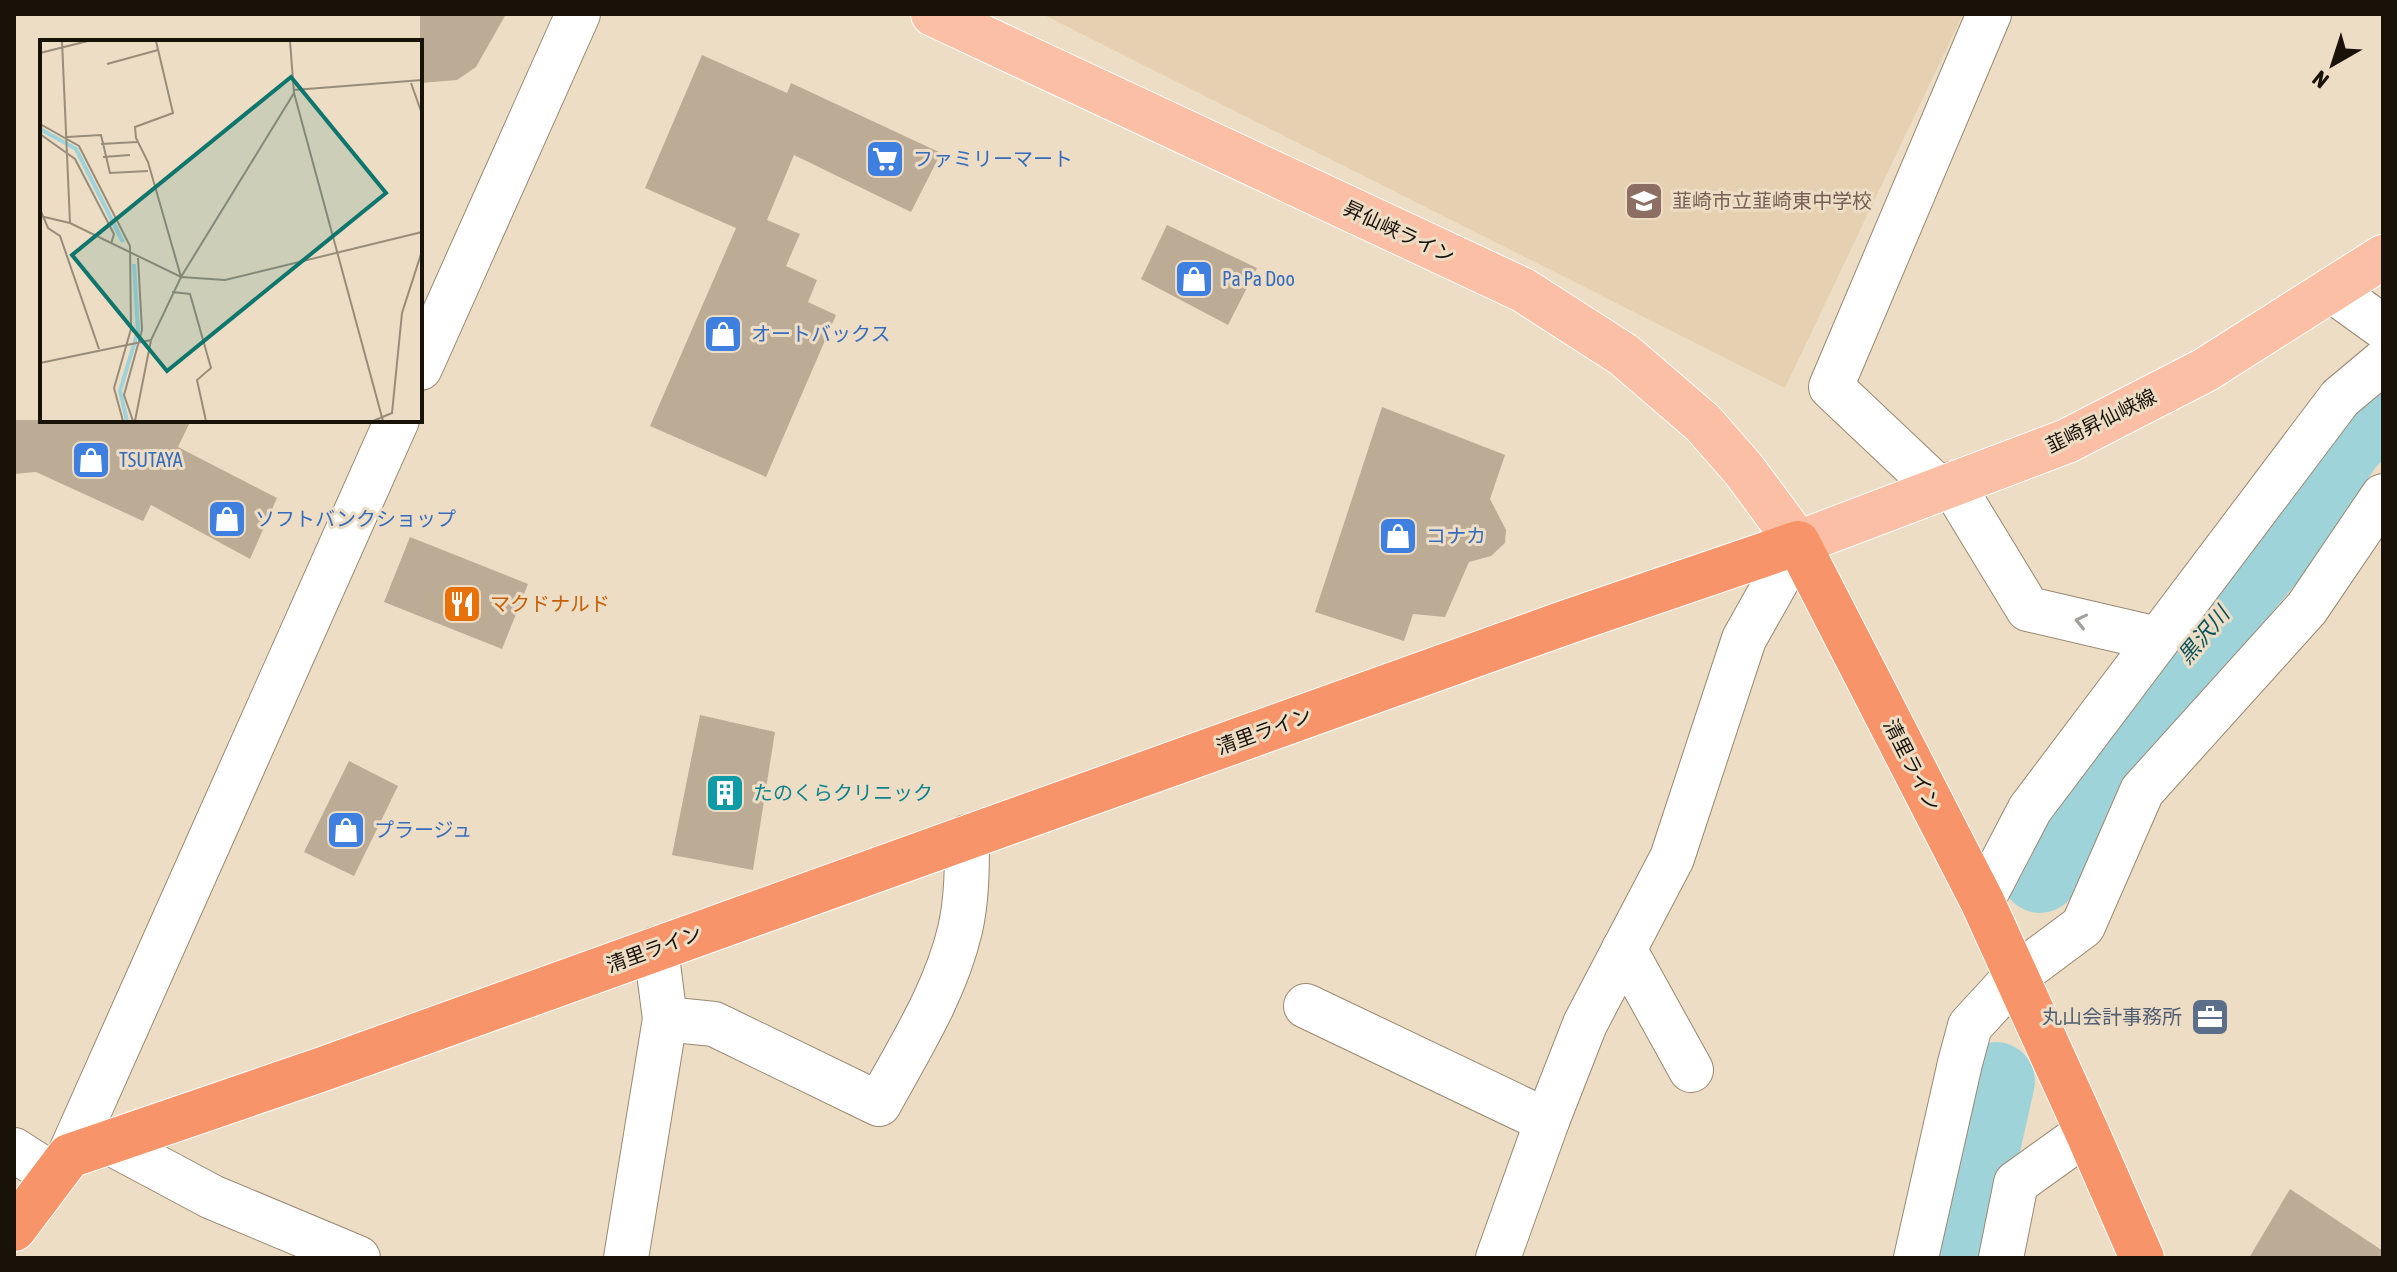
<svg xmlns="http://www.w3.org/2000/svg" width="2397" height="1272" font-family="'Asap Condensed','Noto Sans JP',sans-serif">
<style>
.built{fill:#e5d0b1}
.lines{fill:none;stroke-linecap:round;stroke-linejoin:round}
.river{stroke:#9fd3da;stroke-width:78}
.building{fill:#bcac95}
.minor-casing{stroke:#998973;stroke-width:46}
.major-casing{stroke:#fff;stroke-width:46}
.highway-casing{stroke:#fff;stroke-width:46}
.minor{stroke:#fff;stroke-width:44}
.major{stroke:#fabfa5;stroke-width:44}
.highway{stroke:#f79469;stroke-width:44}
.oneway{stroke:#a3a09d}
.labels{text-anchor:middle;stroke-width:6;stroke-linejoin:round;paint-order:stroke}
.shop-label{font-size:20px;fill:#366cbe;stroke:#eeddc5;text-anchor:start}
.education-label{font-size:20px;fill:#785e54;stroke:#eeddc5;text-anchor:start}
.street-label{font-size:20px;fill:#181209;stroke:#eeddc5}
.food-label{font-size:20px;fill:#c56008;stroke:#eeddc5;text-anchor:start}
.culture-label{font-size:20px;fill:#0d838f;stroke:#eeddc5;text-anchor:start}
.service-label{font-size:20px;fill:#4e5e75;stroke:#eeddc5;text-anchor:end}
.water-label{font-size:22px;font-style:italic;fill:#0a555d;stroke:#eeddc5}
.inset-river{fill:none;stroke:#9fd3da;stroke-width:4}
.inset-road{fill:none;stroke:#988c7a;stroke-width:2}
.view{fill:#0f766e;fill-opacity:0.15;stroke:#0f766e;stroke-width:4}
.inset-edge{fill:none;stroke:#181209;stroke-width:4}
</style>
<rect width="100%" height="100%" fill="#eeddc5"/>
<path class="built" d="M1042,14H1963L1785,388Z"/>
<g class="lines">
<g class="river">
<path d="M2040,874L2076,787L2269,555L2345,443L2383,405"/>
<path d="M1956,1258L1996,1081"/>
</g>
</g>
<g class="building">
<path d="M420,14H506L476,67L457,80L420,83Z"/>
<path d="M702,55L787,93L791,83L941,153L911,212L794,155L767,220L800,234L786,266L817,280L808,302L836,315L766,477L650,426L736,228L645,188Z"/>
<path d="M1167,225L1257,268L1228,325L1141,279Z"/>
<path d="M1382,407L1505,455L1490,499L1506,530L1505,543L1491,556L1469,562L1445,617L1413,614L1404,641L1315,612Z"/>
<path d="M14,420H191L178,447L277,498L250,559L151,505L143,521L36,472L14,474Z"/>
<path d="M410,537L528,584L502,649L384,602Z"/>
<path d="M700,715L775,732L753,870L672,855Z"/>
<path d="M349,761L398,786L354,876L304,852Z"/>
<path d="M2290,1189L2383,1251V1258H2249Z"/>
</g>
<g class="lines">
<defs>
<g id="minor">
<path d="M2333,291L2383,327"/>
<path d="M420,368L578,14"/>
<path d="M1952,484L2028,609L2157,639"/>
<path d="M1939,489L1831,387L1989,14"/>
<path d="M1982,901L2030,809L2340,398L2383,362"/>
<path d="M1624,949L1691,1070"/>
<path d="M1306,1006L1547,1121"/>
<path d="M665,1019L714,1024L879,1104C910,1047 945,993 960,930C967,900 967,867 967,837"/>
<path d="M109,1142L212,1197L358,1258"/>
<path d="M14,1150L53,1175"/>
<path d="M69,1156L397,420"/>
<path d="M626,1258L665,1019L656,949"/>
<path d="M1498,1258L1547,1121L1585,1024L1672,858L1744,639L1798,543"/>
<path d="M1916,1258L1960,1063L1970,1026L2016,976L2083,926L2142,791L2307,608L2383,496"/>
<path d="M2001,1258L2016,1183L2087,1132"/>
</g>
<path id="major" d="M933,14L1523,290L1624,355L1703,423L1744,470L1798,543L2067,441L2205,370L2383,257"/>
<path id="highway" d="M14,1229L69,1156L320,1070L1567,622L1798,543L1982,901L2087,1132L2142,1258"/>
</defs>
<use href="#minor" class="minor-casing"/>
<use href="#major" class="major-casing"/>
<use href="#highway" class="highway-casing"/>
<use href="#minor" class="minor"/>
<use href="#major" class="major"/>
<use href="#highway" class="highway"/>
</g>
<defs><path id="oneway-chevron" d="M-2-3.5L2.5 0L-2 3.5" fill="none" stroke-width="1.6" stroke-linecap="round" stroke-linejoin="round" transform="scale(2)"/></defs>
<use class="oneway" href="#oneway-chevron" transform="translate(2081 621) rotate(-167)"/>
<defs>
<symbol id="supermarket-square" viewBox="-11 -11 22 22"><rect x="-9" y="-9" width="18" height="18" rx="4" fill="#3f7fe0" stroke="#eeddc5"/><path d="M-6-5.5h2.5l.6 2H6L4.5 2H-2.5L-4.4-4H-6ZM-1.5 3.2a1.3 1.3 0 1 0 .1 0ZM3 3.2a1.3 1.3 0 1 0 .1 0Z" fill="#fff"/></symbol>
<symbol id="school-square" viewBox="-11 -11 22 22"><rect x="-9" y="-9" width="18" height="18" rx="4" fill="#8d6e63" stroke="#eeddc5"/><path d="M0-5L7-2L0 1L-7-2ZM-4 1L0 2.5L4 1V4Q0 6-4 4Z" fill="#fff"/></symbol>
<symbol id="shop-square" viewBox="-11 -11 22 22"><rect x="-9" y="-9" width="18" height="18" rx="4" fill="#3f7fe0" stroke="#eeddc5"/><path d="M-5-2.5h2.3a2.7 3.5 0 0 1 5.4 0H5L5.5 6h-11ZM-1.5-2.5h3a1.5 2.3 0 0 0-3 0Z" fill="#fff"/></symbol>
<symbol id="restaurant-square" viewBox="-11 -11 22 22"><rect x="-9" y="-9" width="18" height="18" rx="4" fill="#e8710a" stroke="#eeddc5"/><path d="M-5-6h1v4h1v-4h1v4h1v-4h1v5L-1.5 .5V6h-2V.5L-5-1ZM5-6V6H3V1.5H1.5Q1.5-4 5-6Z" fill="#fff"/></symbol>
<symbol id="building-square" viewBox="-11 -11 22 22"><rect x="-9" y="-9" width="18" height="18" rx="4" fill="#0f9aa8" stroke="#eeddc5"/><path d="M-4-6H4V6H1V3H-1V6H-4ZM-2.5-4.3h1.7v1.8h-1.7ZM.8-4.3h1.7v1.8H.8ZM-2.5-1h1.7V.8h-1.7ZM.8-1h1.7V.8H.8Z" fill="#fff"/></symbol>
<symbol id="office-square" viewBox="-11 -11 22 22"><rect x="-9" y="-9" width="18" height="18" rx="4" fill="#5c6f8a" stroke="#eeddc5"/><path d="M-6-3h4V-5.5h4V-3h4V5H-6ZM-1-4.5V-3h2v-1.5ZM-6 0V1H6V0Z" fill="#fff"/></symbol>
</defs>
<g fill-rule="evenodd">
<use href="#supermarket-square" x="863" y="137" width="44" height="44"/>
<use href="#school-square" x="1622" y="179" width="44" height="44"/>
<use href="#shop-square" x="1172" y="257" width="44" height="44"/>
<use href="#shop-square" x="701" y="312" width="44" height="44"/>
<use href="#shop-square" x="69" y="438" width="44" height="44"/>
<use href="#shop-square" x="205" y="497" width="44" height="44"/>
<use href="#shop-square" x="1376" y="514" width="44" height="44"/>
<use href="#restaurant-square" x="440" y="582" width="44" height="44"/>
<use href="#building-square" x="703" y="771" width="44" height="44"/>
<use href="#shop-square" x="324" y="808" width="44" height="44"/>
<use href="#office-square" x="2188" y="995" width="44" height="44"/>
</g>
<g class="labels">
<g class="shop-label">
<text x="913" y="166">ファミリーマート</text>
<text x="1222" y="286">Pa Pa Doo</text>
<text x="751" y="341">オートバックス</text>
<text x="119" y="467">TSUTAYA</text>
<text x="255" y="526">ソフトバンクショップ</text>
<text x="1426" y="543">コナカ</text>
<text x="374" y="837">プラージュ</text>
</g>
<g class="education-label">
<text x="1672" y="208">韮崎市立韮崎東中学校</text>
</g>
<g class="street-label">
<text transform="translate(1399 232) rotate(25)" y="7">昇仙峡ライン</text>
<text transform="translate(2101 421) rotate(-26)" y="7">韮崎昇仙峡線</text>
<text transform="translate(1264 731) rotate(-20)" y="7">清里ライン</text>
<text transform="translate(1912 765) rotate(63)" y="7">清里ライン</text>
<text transform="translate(654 949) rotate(-20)" y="7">清里ライン</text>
</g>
<g class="food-label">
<text x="490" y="611">マクドナルド</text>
</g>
<g class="culture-label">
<text x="753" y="800">たのくらクリニック</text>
</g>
<g class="service-label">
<text x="2182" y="1024">丸山会計事務所</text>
</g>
<g class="water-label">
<text transform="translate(2203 635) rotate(-50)" y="8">黒沢川</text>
</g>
</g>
<g transform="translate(40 40)">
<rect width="382" height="382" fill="#eeddc5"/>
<path class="inset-river" d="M0,89L36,109L83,202M87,381L80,351L98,291L94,224"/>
<path class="inset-road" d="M22,1L30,183M116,1L133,73L95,87L96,98L108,122L141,237M0,13L48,1M67,24L118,10M371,43L382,74M254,50L382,40M254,53L343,381M0,84L39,106L90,206L91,289L74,348L83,381M0,94L35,119L74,194L71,204M27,97L61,95L70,133L108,131M61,104L97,102M63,117L90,115M0,169L8,188L20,196L59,309M0,176L30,183L141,237L254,53L250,1M132,252L150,254L171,328L157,340L166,381M0,323L111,300M93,381L84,355L102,290L98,218M95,381L111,300L141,237L185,240L382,192M333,381L352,373L362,273L382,211"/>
<path class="view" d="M251,37L346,153L127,331L32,215Z"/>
<rect width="382" height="382" class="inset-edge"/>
</g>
<rect width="2397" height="1272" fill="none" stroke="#181209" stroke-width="32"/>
<g transform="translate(2333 64) rotate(219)" stroke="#eeddc5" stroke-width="6" paint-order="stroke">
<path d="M0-6L14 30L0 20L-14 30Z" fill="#181209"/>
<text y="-12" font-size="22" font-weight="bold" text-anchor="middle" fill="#181209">N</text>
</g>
</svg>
